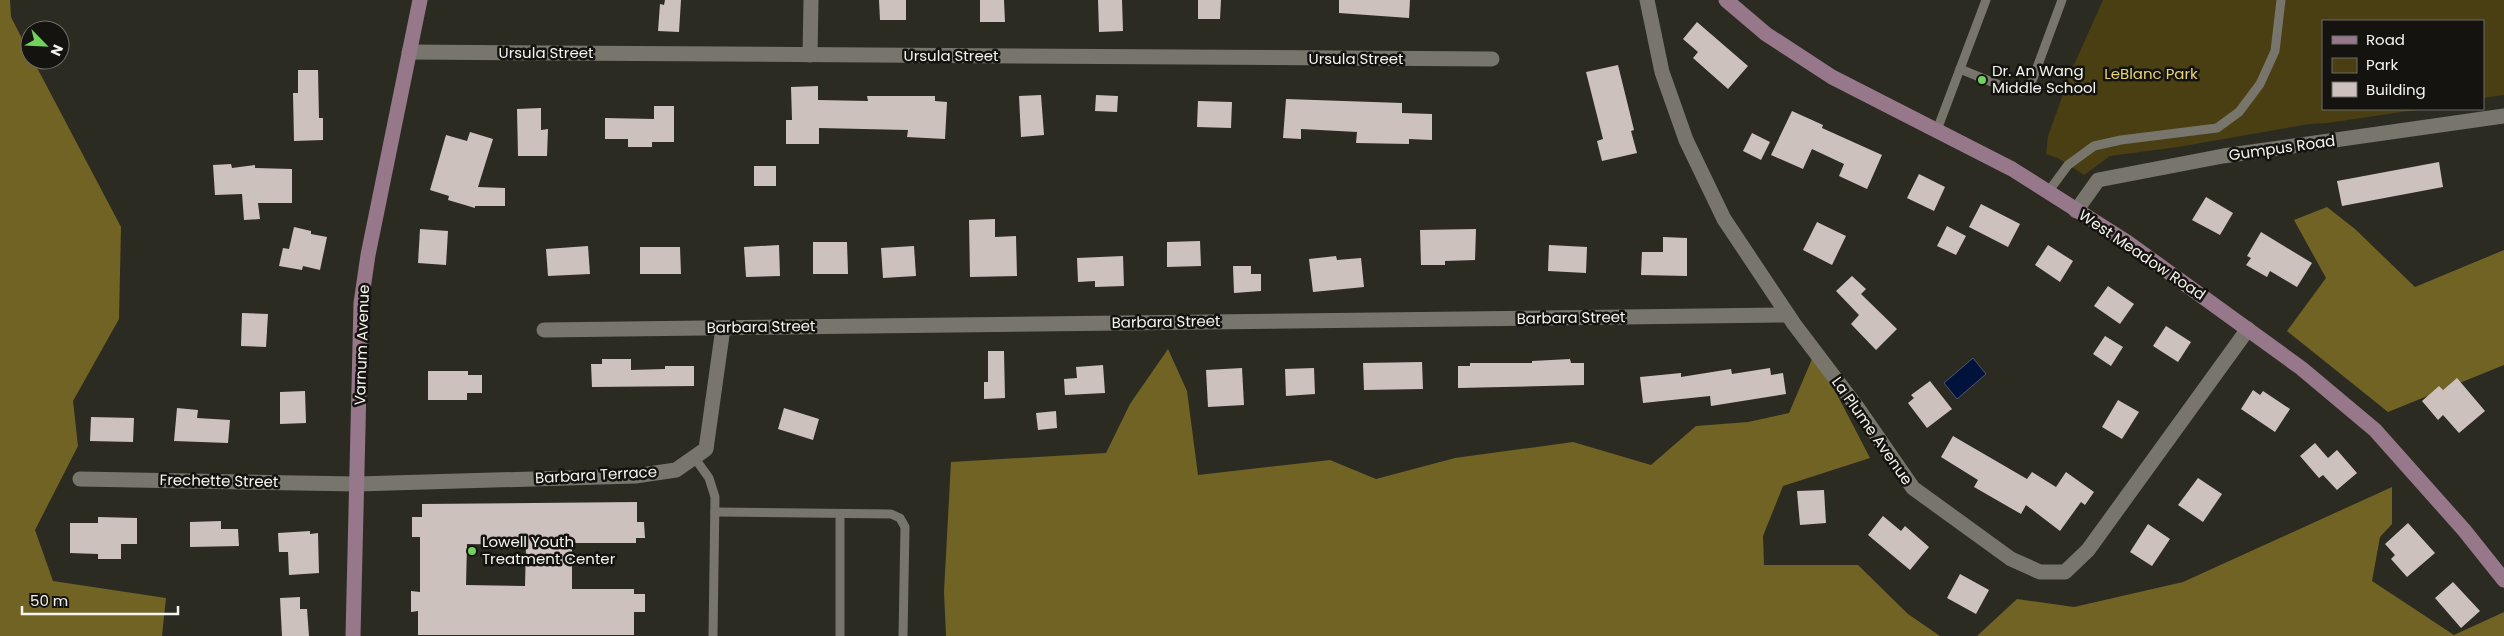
<svg xmlns="http://www.w3.org/2000/svg" width="2504" height="636" font-family="Poppins,sans-serif">
<style>
.green{fill:#493f12}
.forest{fill:#716323}
.water{fill:#01133d;stroke:#4a5672}
.building{fill:#cdc1bd;fill-rule:evenodd}
.lines{fill:none;stroke-linecap:round;stroke-linejoin:round}
.lane{stroke:#77756c;stroke-width:9}
.street{stroke:#77756c;stroke-width:15}
.secondary{stroke:#96788a;stroke-width:15}
.poi-dot{fill:#71d35e;stroke:#14130f;stroke-width:2}
.labels{text-anchor:middle;stroke-width:5;stroke-linejoin:round;paint-order:stroke}
.street-label{font-size:15px;fill:#f5f4ee;stroke:#14130f}
.poi-label{font-size:15px;fill:#f5f4ee;stroke:#14130f;text-anchor:start}
.park-label{font-size:15px;fill:#e8d377;stroke:#14130f}
</style>
<rect width="100%" height="100%" fill="#2c2b22"/>
<path class="green" d="M2103,0H2504V95L2483,98V21H2323V109H2422L2327,123L2309,124L2178,147L2110,156L2084,175L2058,158L2046,154L2048,136L2073,67Z"/>
<g class="forest">
<path d="M0,0H10L11,17L30,54V60H33L121,227L119,319L73,401L78,446L35,530L53,581L166,598L162,636H0Z"/>
<path d="M2327,207L2355,229L2415,287L2504,250V365L2388,412L2287,331L2326,278L2294,220Z"/>
<path d="M1168,349L1187,391L1198,475L1330,460L1376,479L1455,458L1573,442L1651,465L1696,426L1748,422L1789,413L1815,352L1870,458L1783,486L1763,536L1764,565H1858L1908,614L1940,636H946L944,592L951,462L1106,453L1130,404Z"/>
<path d="M2392,487V524L2380,537L2372,581L2454,635L2504,612V636H1977L2017,599L2074,607L2183,582Z"/>
</g>
<path class="water" d="M1973,358L1986,374L1957,399L1944,383Z"/>
<g class="building">
<path d="M665,0H681L679,32L658,31L660,4L664,5Z"/>
<path d="M879,0H906V20H880Z"/>
<path d="M980,0H1004L1005,22H980Z"/>
<path d="M1098,0H1122L1123,31L1099,32Z"/>
<path d="M1198,0H1221L1220,19H1198Z"/>
<path d="M1339,0H1410L1409,18L1339,13Z"/>
<path d="M1697,22L1748,66L1728,89L1693,58L1698,52L1683,39Z"/>
<path d="M1618,65L1634,130L1631,131L1637,153L1602,161L1597,141L1603,139L1586,72Z"/>
<path d="M298,70H318L319,118H323V140L294,141L293,93H298Z"/>
<path d="M818,86V100L868,101L867,96H935V101L947,102L945,139L907,137L908,130L819,128V144H786V120H792L791,87Z"/>
<path d="M1041,95L1044,135L1021,137L1019,96Z"/>
<path d="M1096,95L1118,96L1117,112L1095,111Z"/>
<path d="M1286,99L1402,103V113L1432,114V140L1409,139V144L1356,143L1357,132L1301,129V139L1283,138Z"/>
<path d="M1198,101L1232,102L1231,128L1197,127Z"/>
<path d="M654,106H674V142H652V147H628V139H605V118L654,119Z"/>
<path d="M541,108V130L548,129L547,156H518L517,109Z"/>
<path d="M1792,111L1823,125L1822,128L1882,155L1867,189L1839,176L1844,164L1812,149L1803,169L1771,155Z"/>
<path d="M470,132L493,139L478,187L505,188V206H475V208L448,200L449,196L430,190L446,135L467,141Z"/>
<path d="M1752,133L1770,142L1761,160L1743,151Z"/>
<path d="M2439,162L2443,187L2342,206L2337,181Z"/>
<path d="M231,164L232,168L255,165V168L292,169V203H258L260,219L244,220L242,194L215,195L213,165Z"/>
<rect x="754" y="166" width="22" height="20"/>
<path d="M1919,174L1945,187L1934,211L1907,198Z"/>
<path d="M2206,197L2233,213L2220,235L2192,220Z"/>
<path d="M1981,204L2020,224L2008,247L1969,227Z"/>
<path d="M995,219V237L1016,236L1017,276L970,277L969,220Z"/>
<path d="M1817,222L1846,236L1832,265L1803,250Z"/>
<path d="M1947,226L1966,236L1956,255L1937,246Z"/>
<path d="M294,227L311,231V234L327,237L320,270L303,266L302,270L279,266L283,248L289,249Z"/>
<path d="M420,229L448,231L446,265L418,263Z"/>
<path d="M1476,229L1475,260L1445,261V265H1421L1420,230Z"/>
<path d="M2261,232L2312,263L2297,287L2270,271L2267,277L2246,265L2251,258L2247,256Z"/>
<path d="M1663,237L1687,238V276L1641,275L1642,252H1663Z"/>
<path d="M1200,241L1201,266L1167,267V242Z"/>
<path d="M813,242H847L848,274H813Z"/>
<path d="M779,245L780,276L746,277L744,247Z"/>
<path d="M1549,245L1587,247L1586,273L1548,271Z"/>
<path d="M2048,245L2073,261L2060,282L2035,265Z"/>
<path d="M588,246L590,274L548,276L546,249Z"/>
<path d="M914,246L916,276L883,278L881,248Z"/>
<path d="M640,247H680L681,274H640Z"/>
<path d="M1123,256L1124,286L1095,287V281L1078,282L1077,258Z"/>
<path d="M1336,256L1337,260L1361,258L1364,287L1313,292L1309,259Z"/>
<path d="M1233,266H1251V274H1261V291L1234,293Z"/>
<path d="M1852,276L1866,289L1861,294L1897,329L1876,350L1851,324L1859,315L1836,291Z"/>
<path d="M2108,286L2134,304L2120,324L2094,306Z"/>
<path d="M242,313L268,314L266,347L241,346Z"/>
<path d="M2166,326L2191,342L2178,362L2153,346Z"/>
<path d="M2105,336L2123,347L2111,366L2093,354Z"/>
<path d="M988,351H1004L1005,398L984,399V382H988Z"/>
<path d="M602,359H631V370L665,369V366H694V386L592,387L591,364H602Z"/>
<path d="M1570,359L1571,363H1584V385L1458,388V366H1470V363H1532V361Z"/>
<path d="M1422,362L1423,389L1364,390L1363,363Z"/>
<path d="M1103,365L1105,393L1065,395L1064,379L1077,378L1076,367Z"/>
<path d="M1242,368L1244,405L1208,407L1206,370Z"/>
<path d="M1314,368L1315,394L1286,396L1285,369Z"/>
<path d="M1770,368L1771,375L1783,373L1786,394L1711,406L1710,396L1643,403L1640,377L1681,373V377L1731,369L1732,374Z"/>
<path d="M428,371H468V375H482V393H467V400H428Z"/>
<path d="M2457,378L2485,411L2459,433L2443,415L2438,420L2422,401L2439,386L2443,390Z"/>
<path d="M1930,381L1952,409L1927,428L1908,403L1914,398L1911,395Z"/>
<path d="M2253,390L2260,395L2263,391L2290,409L2275,432L2241,409Z"/>
<path d="M305,391L306,423L280,424V392Z"/>
<path d="M2118,400L2139,412L2122,439L2102,427Z"/>
<path d="M177,408L198,410L197,418L230,420L228,443L174,441Z"/>
<path d="M784,408L819,419L813,440L778,429Z"/>
<path d="M1056,411L1057,428L1038,430L1036,413Z"/>
<path d="M91,417L134,418L133,442L90,441Z"/>
<path d="M1953,436L2027,479L2032,472L2056,487L2066,472L2094,492L2085,505L2081,502L2060,531L2026,505L2021,514L1974,487L1978,480L1941,457Z"/>
<path d="M2315,443L2328,458L2337,450L2357,473L2337,490L2323,475L2319,478L2300,456Z"/>
<path d="M2198,478L2222,494L2203,522L2178,505Z"/>
<path d="M1824,490L1826,523L1800,525L1797,491Z"/>
<path d="M637,502V522H644L645,538H636V543H572V589H634V594H645V612H634V635H418V611L411,612V591L420,592V537H412V517H422V504ZM467,544L526,545L525,586L466,585Z"/>
<path d="M1883,516L1901,531L1905,526L1929,547L1910,570L1868,535Z"/>
<path d="M98,517L137,518V544H121V559H98V554L70,553V523H98Z"/>
<path d="M221,521V529H238L239,546L190,547V522Z"/>
<path d="M2408,523L2435,553L2407,577L2391,559L2395,555L2385,544Z"/>
<path d="M2148,524L2170,539L2152,566L2130,552Z"/>
<path d="M310,531V534L318,533L319,573L289,575L288,552H279L278,533Z"/>
<path d="M1960,574L1989,590L1976,614L1947,598Z"/>
<path d="M2453,582L2480,611L2461,628L2435,598Z"/>
<path d="M300,597V609H307L309,636H282L280,598Z"/>
</g>
<g class="lines">
<g class="lane">
<path d="M1960,69L2009,89L2023,91L2032,81L2062,0"/>
<path d="M1937,130L1986,0"/>
<path d="M2048,192L2068,165L2094,146L2121,140L2217,128L2239,112L2260,84L2275,51L2281,0"/>
<path d="M694,457L709,478L715,497L713,636"/>
<path d="M715,512L891,514L900,518L905,527L903,636"/>
<path d="M840,514V636"/>
</g>
<g class="street">
<path d="M1647,0L1662,72L1686,140L1724,219L1794,324L1857,407L1913,488L2011,559L2040,572H2065L2088,550L2248,329"/>
<path d="M409,52L1492,59"/>
<path d="M810,55L811,0"/>
<path d="M2076,211L2098,180L2223,156L2504,116"/>
<path d="M544,330L1788,315"/>
<path d="M80,479L357,484L635,476L676,470L706,449L723,328"/>
</g>
<g class="secondary">
<path d="M1726,0L1766,34L1832,77L2012,169L2127,242L2301,368L2375,430L2464,530L2504,580"/>
<path d="M353,636L361,303L368,255L420,0"/>
</g>
</g>
<g class="poi-dot">
<circle cx="1982" cy="80" r="5"/>
<circle cx="472" cy="551" r="5"/>
</g>
<g class="labels">
<g class="street-label">
<text x="546" y="58">Ursula Street</text>
<text x="951" y="61">Ursula Street</text>
<text x="1356" y="64">Ursula Street</text>
<text transform="translate(2282 148) rotate(-8)" y="5">Gumpus Road</text>
<text transform="translate(2142 255) rotate(34)" y="5">West Meadow Road</text>
<text transform="translate(1571 318) rotate(-1)" y="5">Barbara Street</text>
<text transform="translate(1166 322) rotate(-1)" y="5">Barbara Street</text>
<text transform="translate(761 327) rotate(-1)" y="5">Barbara Street</text>
<text transform="translate(362 345) rotate(-88)" y="5">Varnum Avenue</text>
<text transform="translate(1872 431) rotate(55)" y="5">La Plume Avenue</text>
<text transform="translate(596 475) rotate(-3)" y="5">Barbara Terrace</text>
<text transform="translate(219 481) rotate(1)" y="5">Frechette Street</text>
</g>
<g class="poi-label">
<text x="1992" y="76">Dr. An Wang<tspan x="1992" dy="17">Middle School</tspan></text>
<text x="482" y="547">Lowell Youth<tspan x="482" dy="17">Treatment Center</tspan></text>
</g>
<g class="park-label">
<text x="2151" y="79">LeBlanc Park</text>
</g>
</g>
<rect x="2322" y="20" width="162" height="90" fill="#14130f" stroke="#6e6d68"/>
<rect x="2332" y="36" width="25" height="8" fill="#96788a" stroke="#6e6d68"/>
<text x="2366" y="45" font-size="15" fill="#f5f4ee">Road</text>
<rect x="2332" y="58" width="25" height="15" fill="#493f12" stroke="#6e6d68"/>
<text x="2366" y="70" font-size="15" fill="#f5f4ee">Park</text>
<rect x="2332" y="82" width="25" height="15" fill="#cdc1bd" stroke="#6e6d68"/>
<text x="2366" y="95" font-size="15" fill="#f5f4ee">Building</text>
<g transform="translate(45 45) rotate(114)"><circle r="24" fill="#14130f" stroke="#6e6d68"/>
<path d="M0-4L9 19L0 12L-9 19Z" fill="#71d35e"/>
<text y="-8" font-size="14" font-weight="bold" text-anchor="middle" fill="#f5f4ee">N</text>
</g>
<path d="M22 606v8h156v-8" fill="none" stroke="#f5f4ee" stroke-width="2.5"/>
<text x="30" y="606" font-size="15" fill="#f5f4ee" stroke="#14130f" stroke-width="4" paint-order="stroke">50 m</text>
</svg>
